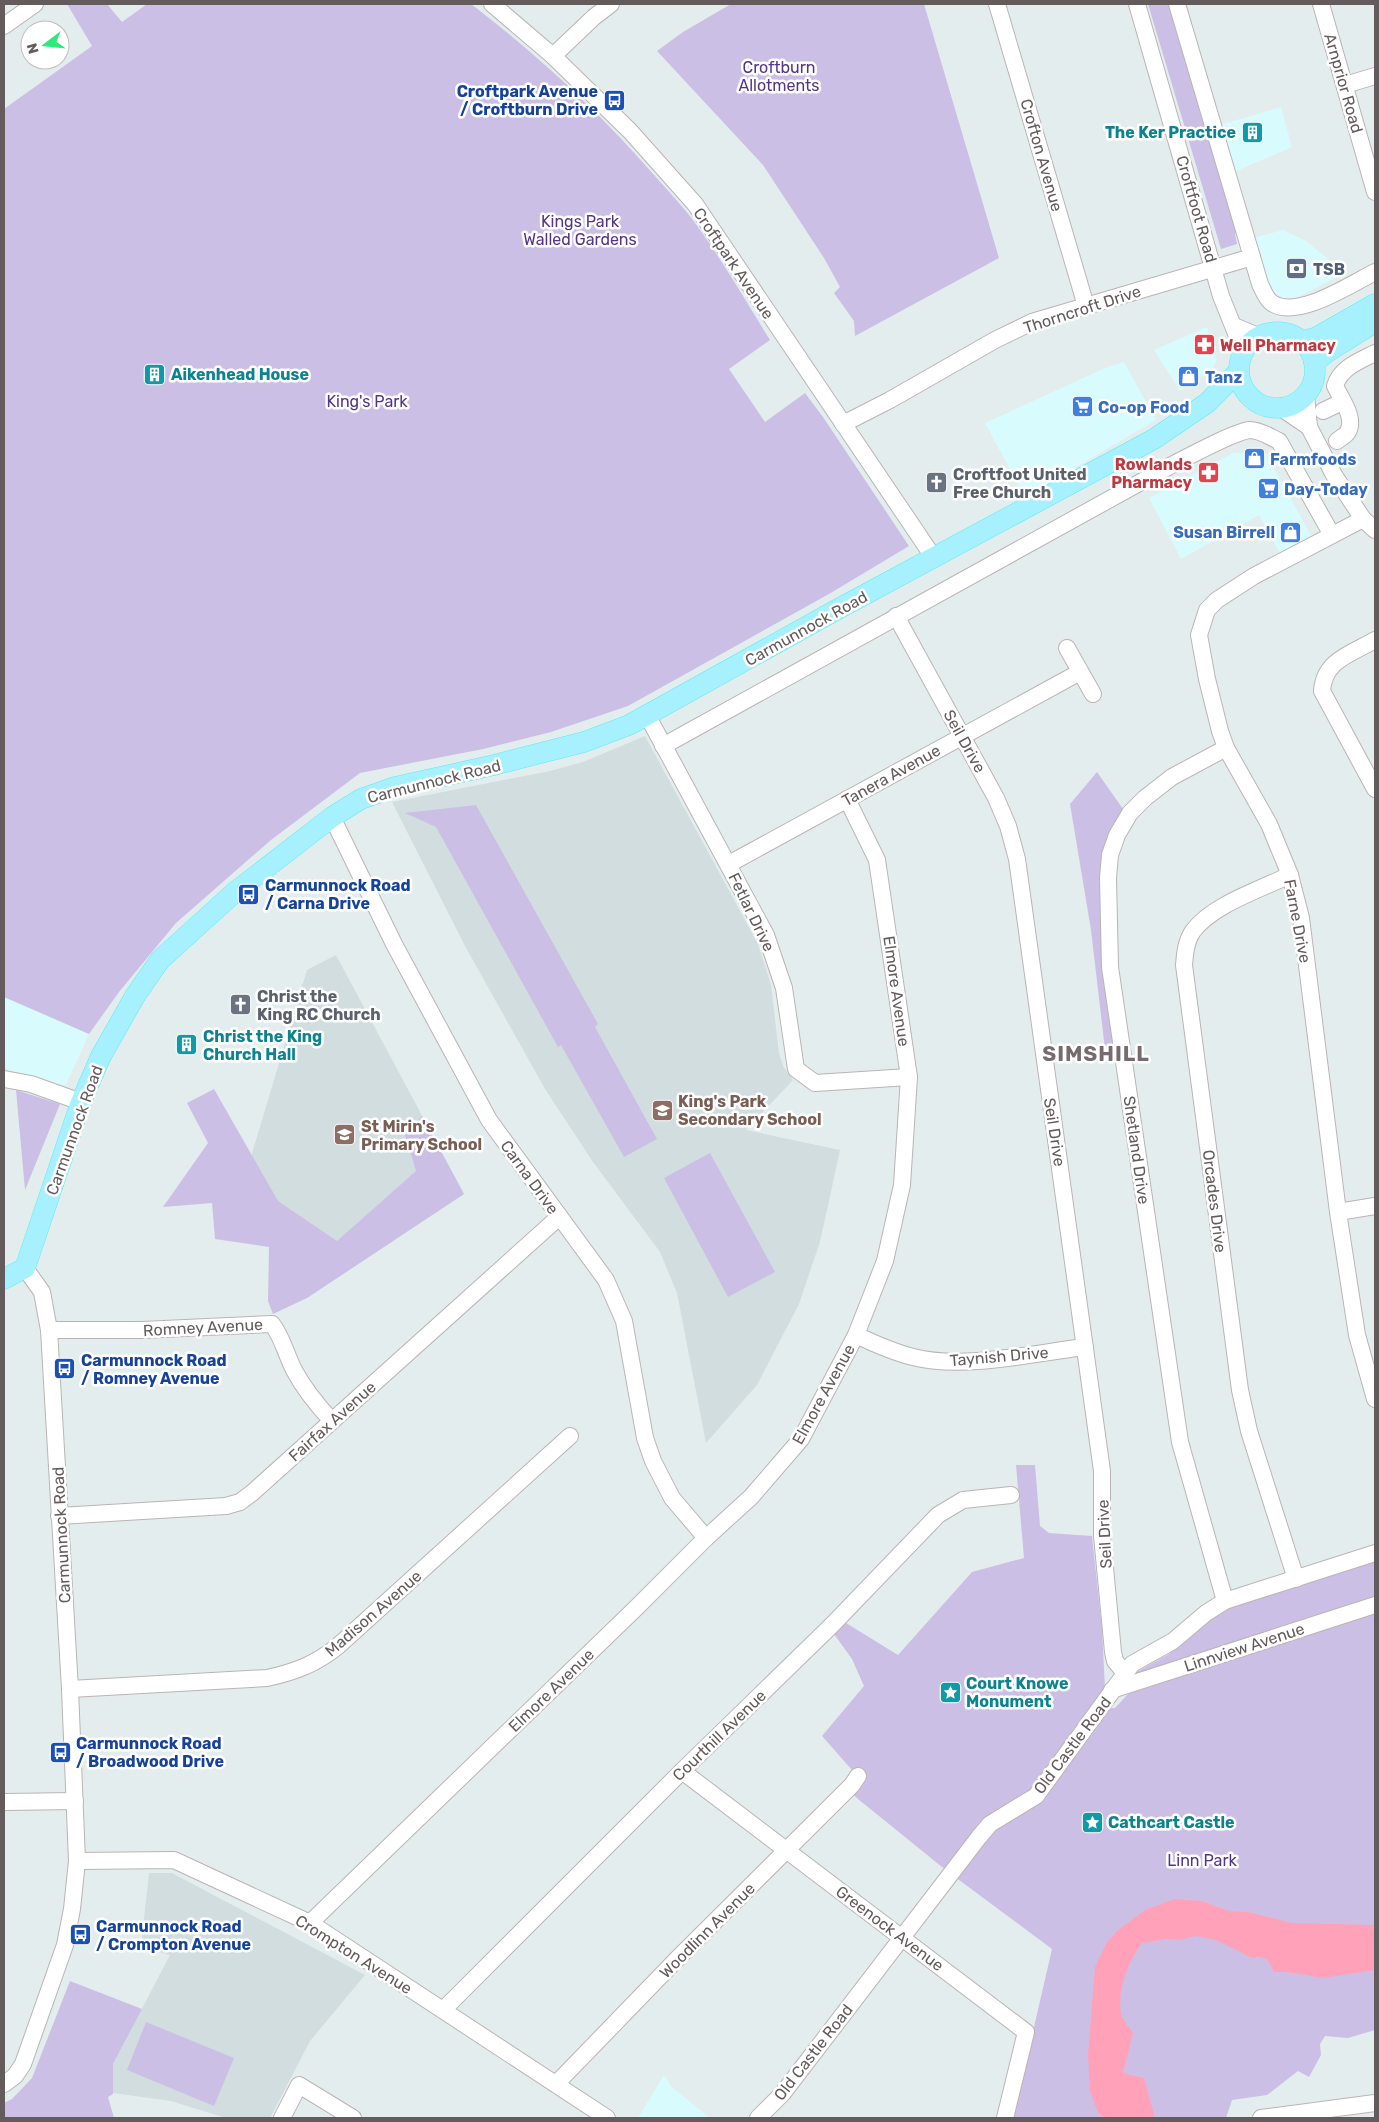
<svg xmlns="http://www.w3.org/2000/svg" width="1379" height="2122" font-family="Rubik,sans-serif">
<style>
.commercial{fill:#d8fbfe}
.education{fill:#d1ddde}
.green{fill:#ccbfe6}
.water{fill:#ffa2b9}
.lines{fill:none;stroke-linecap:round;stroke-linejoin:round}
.minor-casing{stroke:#bbb4b4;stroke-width:18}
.major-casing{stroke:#57ecf3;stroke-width:21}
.minor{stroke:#fff;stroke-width:16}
.major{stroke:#a7f1ff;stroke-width:20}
.labels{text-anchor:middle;stroke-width:5;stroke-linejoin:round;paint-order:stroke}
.park-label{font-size:16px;fill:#543589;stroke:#fff}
.street-label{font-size:16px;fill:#645b5c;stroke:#fff}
.transit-label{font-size:16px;font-weight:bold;fill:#164399;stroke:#fff;text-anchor:start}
.culture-label{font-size:16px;font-weight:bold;fill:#0d838f;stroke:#fff;text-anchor:start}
.service-label{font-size:16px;font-weight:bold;fill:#4e5e75;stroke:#fff;text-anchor:start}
.health-label{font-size:16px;font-weight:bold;fill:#be3a42;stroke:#fff;text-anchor:start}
.shop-label{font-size:16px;font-weight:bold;fill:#366cbe;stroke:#fff;text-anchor:start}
.worship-label{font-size:16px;font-weight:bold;fill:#5b616d;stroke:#fff;text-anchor:start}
.education-label{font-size:16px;font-weight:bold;fill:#785e54;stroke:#fff;text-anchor:start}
.district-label{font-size:21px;font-weight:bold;letter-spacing:1px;fill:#766c6e;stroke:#fff}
</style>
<rect width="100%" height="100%" fill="#e3edee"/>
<g class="commercial">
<path d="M1281,107L1292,147L1234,172L1220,125Z"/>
<path d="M1283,230L1306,241L1345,273L1296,298L1285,299L1278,295L1272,291L1253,238Z"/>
<path d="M1207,327L1217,360L1213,369L1180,391L1154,350Z"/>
<path d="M1124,362L1156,420L1025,497L985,423L1105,368Z"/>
<path d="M1265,452L1313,539L1281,555L1259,515L1181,559L1149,498L1233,453Z"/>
<path d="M4,997L89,1034L66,1085L56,1084L4,1068Z"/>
<path d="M664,2075L672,2087L710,2118H638Z"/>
</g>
<g class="education">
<path d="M645,736L758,944L771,985L779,1053L783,1066L793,1080L746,1130L840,1150L820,1242L799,1304L757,1385L706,1443L677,1293L660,1252L593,1162L545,1089L465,946L392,802L550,771L583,762Z"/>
<path d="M336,955L464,1194L307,1298L238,1200L307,970Z"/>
<path d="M149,1873H172L365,1975L310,2041L270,2118H226L171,2101L113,2093V2064L170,1955L141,1947Z"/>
</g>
<g class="green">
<path d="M67,4H107L122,22L147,4H471C538,55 599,112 654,175C671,194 689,213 703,234C727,268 748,305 770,340L729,369L765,422L805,393L823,417L909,546L829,594L628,706L551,732L483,749L360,773L271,840L176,923L119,992L89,1034L4,997V109L92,46Z"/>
<path d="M731,4H924L999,258L855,336L854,321L834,293L840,287L824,258L763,165L657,51L683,32Z"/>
<path d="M1148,4H1170L1237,233L1235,234L1237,244L1221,249Z"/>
<path d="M1097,772L1123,809L1108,839L1115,1057L1106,1058L1091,930L1070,804Z"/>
<path d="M476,805L598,1024L595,1027L657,1139L624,1157L561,1045L558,1047L436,827L405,813Z"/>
<path d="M214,1089L278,1201L337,1241L416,1171L405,1134L422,1116L464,1194L307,1298L273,1314L268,1301L269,1247L215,1239L212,1203L163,1207L208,1143L187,1103Z"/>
<path d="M16,1090L60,1104L25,1190Z"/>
<path d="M710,1153L775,1272L728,1297L664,1178Z"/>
<path d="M1016,1465H1035L1040,1526L1049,1533L1092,1536L1102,1629L1106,1708H1115L1128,1694L1375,1611V2030L1348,2038L1325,2036L1320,2044L1321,2055L1309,2077L1298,2071L1267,2095L1232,2100L1226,2118H1146L1098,2113L1104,2118H1013L1052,1949L947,1871L858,1799L842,1784L852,1770L822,1736L864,1686L852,1659L834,1634L846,1623L898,1655L972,1572L1024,1558Z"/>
<path d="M1375,1561V1601L1135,1677V1673L1169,1654L1210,1620L1236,1605Z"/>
<path d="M70,1981L142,2009L113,2064V2094L108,2097L114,2118H4V2103L12,2099L32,2078Z"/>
<path d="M146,2022L234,2058L214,2106L127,2070Z"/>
</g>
<path class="water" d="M1175,1899L1202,1901L1229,1911L1248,1912L1292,1923L1375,1925V1970L1323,1978L1286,1972H1274L1267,1959L1258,1957L1252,1958L1216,1940L1196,1936L1180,1940L1167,1939L1142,1943C1128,1962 1117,1989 1121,2013C1122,2020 1129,2027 1133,2033L1123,2073L1144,2078L1155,2118H1104L1098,2113L1090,2091L1088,2054L1095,1967L1107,1942L1118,1930L1145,1910Z"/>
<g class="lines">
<defs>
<g id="minor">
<path d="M492,4L553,56L630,131L695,204L934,558"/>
<path d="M997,4L1086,306"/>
<path d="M1137,4L1221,296L1243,351"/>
<path d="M1177,4L1260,284C1263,290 1266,299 1272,303C1297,320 1351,284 1375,272"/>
<path d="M1321,4L1375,192"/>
<path d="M4,26L35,4"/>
<path d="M553,56L594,17L611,4"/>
<path d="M1345,85L1375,76"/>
<path d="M1234,326L1258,336"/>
<path d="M1306,394L1309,427L1334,475L1363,519L1375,530"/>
<path d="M1281,408L1309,427"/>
<path d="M1323,411L1342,402"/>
<path d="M843,424L890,400L995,340L1032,322L1252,257"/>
<path d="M1337,441C1340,438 1345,436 1347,433C1357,419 1341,399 1335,386C1340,368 1359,361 1375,353"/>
<path d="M1363,519L1254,576L1217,600L1207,610L1199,635L1207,679L1220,731L1226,748L1269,824L1290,875L1301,918L1338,1212L1357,1335L1375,1399"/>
<path d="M896,616L996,798L1008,826L1017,859L1102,1471V1536L1113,1652L1115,1661L1124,1672"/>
<path d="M1375,640C1351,654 1324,660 1322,691L1375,789"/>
<path d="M1067,648L1093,694"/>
<path d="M647,715L766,935L784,988L796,1069L815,1083L909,1077"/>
<path d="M663,746L1168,467C1184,459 1235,431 1250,430C1260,430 1270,437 1279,441L1332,535"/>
<path d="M332,817L394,944L489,1120L606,1280L624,1321L645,1438L653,1461L672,1498L706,1538"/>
<path d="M729,864L1080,672"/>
<path d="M1290,875C1261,889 1212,905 1193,931C1186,941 1185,953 1184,965L1240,1390L1249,1431L1296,1579"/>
<path d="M4,1079L31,1084L81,1102"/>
<path d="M1338,1212L1375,1206"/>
<path d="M49,1330H142L272,1324C283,1338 286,1355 294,1370C304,1389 317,1405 332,1421"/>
<path d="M856,1335C875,1344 893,1352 913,1357C963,1370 1034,1353 1085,1347"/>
<path d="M59,1516L226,1506L240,1502L252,1493L559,1217"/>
<path d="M1225,1601L1180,1442L1110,967L1108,878L1110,855L1117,835L1130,813L1145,798L1172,777L1226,748"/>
<path d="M70,1689L267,1678C295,1672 316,1664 338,1646L570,1436"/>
<path d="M1112,1690L1375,1605"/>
<path d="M682,1771L1026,2032L1005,2118"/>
<path d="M4,1802L75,1801"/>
<path d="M77,1861L174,1860L310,1923L607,2118"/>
<path d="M310,1923L636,1608L706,1538L751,1497L801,1439L856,1335L885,1261L902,1185L909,1077L877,860L847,799"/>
<path d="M443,2010L682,1771L832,1625L938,1515L963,1500L1011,1495"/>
<path d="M4,2084L15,2076L23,2064L65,1945L72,1909L77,1861L70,1689L49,1330L42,1292L25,1268"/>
<path d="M556,2084L678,1958L852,1785L858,1776"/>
<path d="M282,2118L299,2085L353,2118"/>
<path d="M758,2118L783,2093L979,1837L990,1824L1036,1796L1132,1664L1173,1641L1206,1613L1225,1601L1375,1553"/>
<path d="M1261,2118L1375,2103"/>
</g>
<g id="major">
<circle cx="1277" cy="370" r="38"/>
<path d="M1303,341L1317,337L1375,304"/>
<path d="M1314,363L1326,353L1375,322"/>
<path d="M4,1279L25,1268L81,1102L101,1056L135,996L160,960L235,892L332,817L361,799L395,787L494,765L584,742L629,725L838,609L1154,439L1207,403L1239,371"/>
</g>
</defs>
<use href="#minor" class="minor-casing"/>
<use href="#major" class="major-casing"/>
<use href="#minor" class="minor"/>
<use href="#major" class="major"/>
</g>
<defs>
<symbol id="bus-square" viewBox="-11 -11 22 22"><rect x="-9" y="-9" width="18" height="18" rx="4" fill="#1a4fb4" stroke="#fff"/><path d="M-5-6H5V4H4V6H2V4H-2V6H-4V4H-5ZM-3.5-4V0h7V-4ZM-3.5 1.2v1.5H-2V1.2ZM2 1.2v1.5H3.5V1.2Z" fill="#fff"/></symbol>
<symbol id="building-square" viewBox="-11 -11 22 22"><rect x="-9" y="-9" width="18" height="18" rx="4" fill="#0f9aa8" stroke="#fff"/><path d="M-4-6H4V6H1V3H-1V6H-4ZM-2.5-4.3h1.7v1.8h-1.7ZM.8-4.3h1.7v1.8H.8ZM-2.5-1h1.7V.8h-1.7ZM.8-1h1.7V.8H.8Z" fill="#fff"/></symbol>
<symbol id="bank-square" viewBox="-11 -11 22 22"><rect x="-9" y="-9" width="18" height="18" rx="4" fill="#5c6f8a" stroke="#fff"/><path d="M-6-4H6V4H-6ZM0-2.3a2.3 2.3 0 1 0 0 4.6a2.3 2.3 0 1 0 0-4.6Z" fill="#fff"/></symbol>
<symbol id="pharmacy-square" viewBox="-11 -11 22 22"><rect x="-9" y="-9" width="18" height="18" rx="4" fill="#e0444e" stroke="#fff"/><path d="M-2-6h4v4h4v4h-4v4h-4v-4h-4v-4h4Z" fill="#fff"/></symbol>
<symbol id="shop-square" viewBox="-11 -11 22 22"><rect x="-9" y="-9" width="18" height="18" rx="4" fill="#3f7fe0" stroke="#fff"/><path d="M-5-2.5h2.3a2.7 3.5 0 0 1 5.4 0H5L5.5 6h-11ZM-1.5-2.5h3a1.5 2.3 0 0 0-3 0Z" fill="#fff"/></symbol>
<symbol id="supermarket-square" viewBox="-11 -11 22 22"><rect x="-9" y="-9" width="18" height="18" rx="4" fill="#3f7fe0" stroke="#fff"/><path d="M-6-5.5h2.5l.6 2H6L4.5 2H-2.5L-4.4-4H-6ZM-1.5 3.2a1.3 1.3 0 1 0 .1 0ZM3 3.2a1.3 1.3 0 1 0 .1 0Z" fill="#fff"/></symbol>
<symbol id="church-square" viewBox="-11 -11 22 22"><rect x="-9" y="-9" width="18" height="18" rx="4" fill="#6b7280" stroke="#fff"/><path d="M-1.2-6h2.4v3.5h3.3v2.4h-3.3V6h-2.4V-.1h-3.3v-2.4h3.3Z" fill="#fff"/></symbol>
<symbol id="school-square" viewBox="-11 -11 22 22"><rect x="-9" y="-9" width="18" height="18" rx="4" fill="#8d6e63" stroke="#fff"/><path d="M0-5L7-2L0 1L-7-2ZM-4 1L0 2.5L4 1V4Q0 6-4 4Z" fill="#fff"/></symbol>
<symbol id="sight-square" viewBox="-11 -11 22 22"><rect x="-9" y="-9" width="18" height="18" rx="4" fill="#0f9aa8" stroke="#fff"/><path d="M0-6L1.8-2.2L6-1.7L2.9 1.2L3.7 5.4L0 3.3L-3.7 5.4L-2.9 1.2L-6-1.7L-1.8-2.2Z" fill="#fff"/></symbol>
</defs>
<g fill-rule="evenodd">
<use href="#bus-square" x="602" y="88" width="25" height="25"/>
<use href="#building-square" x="1240" y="120" width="25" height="25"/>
<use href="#bank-square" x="1284" y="256" width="25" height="25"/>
<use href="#pharmacy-square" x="1192" y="332" width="25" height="25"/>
<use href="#building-square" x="142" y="362" width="25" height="25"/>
<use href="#shop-square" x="1176" y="364" width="25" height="25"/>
<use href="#supermarket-square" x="1070" y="394" width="25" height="25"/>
<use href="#shop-square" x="1242" y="446" width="25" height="25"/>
<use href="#pharmacy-square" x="1196" y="460" width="25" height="25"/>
<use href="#church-square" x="924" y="470" width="25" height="25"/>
<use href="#supermarket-square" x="1256" y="476" width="25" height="25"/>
<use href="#shop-square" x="1278" y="520" width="25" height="25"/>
<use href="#bus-square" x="236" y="882" width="25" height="25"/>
<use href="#church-square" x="228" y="992" width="25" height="25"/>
<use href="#building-square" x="174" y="1032" width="25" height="25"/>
<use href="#school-square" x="650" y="1098" width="25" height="25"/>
<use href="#school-square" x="332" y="1122" width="25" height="25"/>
<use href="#bus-square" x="52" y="1356" width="25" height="25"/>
<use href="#sight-square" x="938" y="1680" width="25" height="25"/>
<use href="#bus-square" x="48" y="1740" width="25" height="25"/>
<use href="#sight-square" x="1080" y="1810" width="25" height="25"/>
<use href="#bus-square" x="68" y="1922" width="25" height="25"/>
</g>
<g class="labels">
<g class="park-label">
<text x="779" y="73">Croftburn<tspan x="779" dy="18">Allotments</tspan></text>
<text x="580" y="227">Kings Park<tspan x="580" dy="18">Walled Gardens</tspan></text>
<text x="367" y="407">King's Park</text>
<text x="1202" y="1866">Linn Park</text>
</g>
<g class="street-label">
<text transform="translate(1344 83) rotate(74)" y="6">Arnprior Road</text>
<text transform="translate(1042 155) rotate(74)" y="6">Crofton Avenue</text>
<text transform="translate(1197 209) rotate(74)" y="6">Croftfoot Road</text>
<text transform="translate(734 263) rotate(56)" y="6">Croftpark Avenue</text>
<text transform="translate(1082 309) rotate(-18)" y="6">Thorncroft Drive</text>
<text transform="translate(806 628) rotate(-29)" y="6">Carmunnock Road</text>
<text transform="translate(965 741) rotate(61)" y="6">Seil Drive</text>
<text transform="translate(891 775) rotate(-29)" y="6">Tanera Avenue</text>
<text transform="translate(434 781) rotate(-14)" y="6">Carmunnock Road</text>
<text transform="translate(752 912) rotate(64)" y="6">Fetlar Drive</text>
<text transform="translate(1298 921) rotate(79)" y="6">Farne Drive</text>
<text transform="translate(897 991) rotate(82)" y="6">Elmore Avenue</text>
<text transform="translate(74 1130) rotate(-70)" y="6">Carmunnock Road</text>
<text transform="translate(1055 1132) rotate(81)" y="6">Seil Drive</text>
<text transform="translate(1137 1150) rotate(82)" y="6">Shetland Drive</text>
<text transform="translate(530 1177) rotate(54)" y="6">Carna Drive</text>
<text transform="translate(1215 1201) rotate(83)" y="6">Orcades Drive</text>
<text transform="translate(203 1327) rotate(-3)" y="6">Romney Avenue</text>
<text transform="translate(999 1356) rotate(-5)" y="6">Taynish Drive</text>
<text transform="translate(823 1394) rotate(-61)" y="6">Elmore Avenue</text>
<text transform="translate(332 1421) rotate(-42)" y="6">Fairfax Avenue</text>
<text transform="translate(1104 1534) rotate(-93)" y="6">Seil Drive</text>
<text transform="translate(61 1535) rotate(-93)" y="6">Carmunnock Road</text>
<text transform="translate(373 1613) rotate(-41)" y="6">Madison Avenue</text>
<text transform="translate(1244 1647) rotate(-18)" y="6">Linnview Avenue</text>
<text transform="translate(551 1690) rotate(-44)" y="6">Elmore Avenue</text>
<text transform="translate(719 1735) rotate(-44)" y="6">Courthill Avenue</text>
<text transform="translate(1072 1745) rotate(-53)" y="6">Old Castle Road</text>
<text transform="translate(890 1928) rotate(37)" y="6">Greenock Avenue</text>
<text transform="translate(707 1930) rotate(-45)" y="6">Woodlinn Avenue</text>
<text transform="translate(354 1954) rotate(32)" y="6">Crompton Avenue</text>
<text transform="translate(813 2052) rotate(-52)" y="6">Old Castle Road</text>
</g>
<g class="transit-label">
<text x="598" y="97" text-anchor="end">Croftpark Avenue<tspan x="598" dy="18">/ Croftburn Drive</tspan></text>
<text x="265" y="891">Carmunnock Road<tspan x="265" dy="18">/ Carna Drive</tspan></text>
<text x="81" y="1366">Carmunnock Road<tspan x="81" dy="18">/ Romney Avenue</tspan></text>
<text x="76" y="1749">Carmunnock Road<tspan x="76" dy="18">/ Broadwood Drive</tspan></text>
<text x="96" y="1932">Carmunnock Road<tspan x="96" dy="18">/ Crompton Avenue</tspan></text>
</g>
<g class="culture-label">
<text x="1236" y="138" text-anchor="end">The Ker Practice</text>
<text x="171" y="380">Aikenhead House</text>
<text x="203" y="1042">Christ the King<tspan x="203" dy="18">Church Hall</tspan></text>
<text x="966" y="1689">Court Knowe<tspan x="966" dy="18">Monument</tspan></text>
<text x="1108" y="1828">Cathcart Castle</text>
</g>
<g class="service-label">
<text x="1313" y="275">TSB</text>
</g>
<g class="health-label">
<text x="1220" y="351">Well Pharmacy</text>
<text x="1192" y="470" text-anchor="end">Rowlands<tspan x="1192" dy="18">Pharmacy</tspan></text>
</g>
<g class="shop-label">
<text x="1205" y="383">Tanz</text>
<text x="1098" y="413">Co-op Food</text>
<text x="1270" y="465">Farmfoods</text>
<text x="1284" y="495">Day-Today</text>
<text x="1275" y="538" text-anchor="end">Susan Birrell</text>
</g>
<g class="worship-label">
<text x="953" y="480">Croftfoot United<tspan x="953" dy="18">Free Church</tspan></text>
<text x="257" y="1002">Christ the<tspan x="257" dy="18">King RC Church</tspan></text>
</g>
<g class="education-label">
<text x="678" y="1107">King's Park<tspan x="678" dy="18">Secondary School</tspan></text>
<text x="361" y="1132">St Mirin's<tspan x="361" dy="18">Primary School</tspan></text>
</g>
<g class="district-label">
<text x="1096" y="1061">SIMSHILL</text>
</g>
</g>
<rect width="1379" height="2122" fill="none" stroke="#645b5c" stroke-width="10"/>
<g transform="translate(45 45) rotate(254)"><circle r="24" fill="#ffffff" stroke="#c1bdbe"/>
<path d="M0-4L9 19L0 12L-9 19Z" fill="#2ceb79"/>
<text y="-8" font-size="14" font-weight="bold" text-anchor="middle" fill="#645b5c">N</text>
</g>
</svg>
